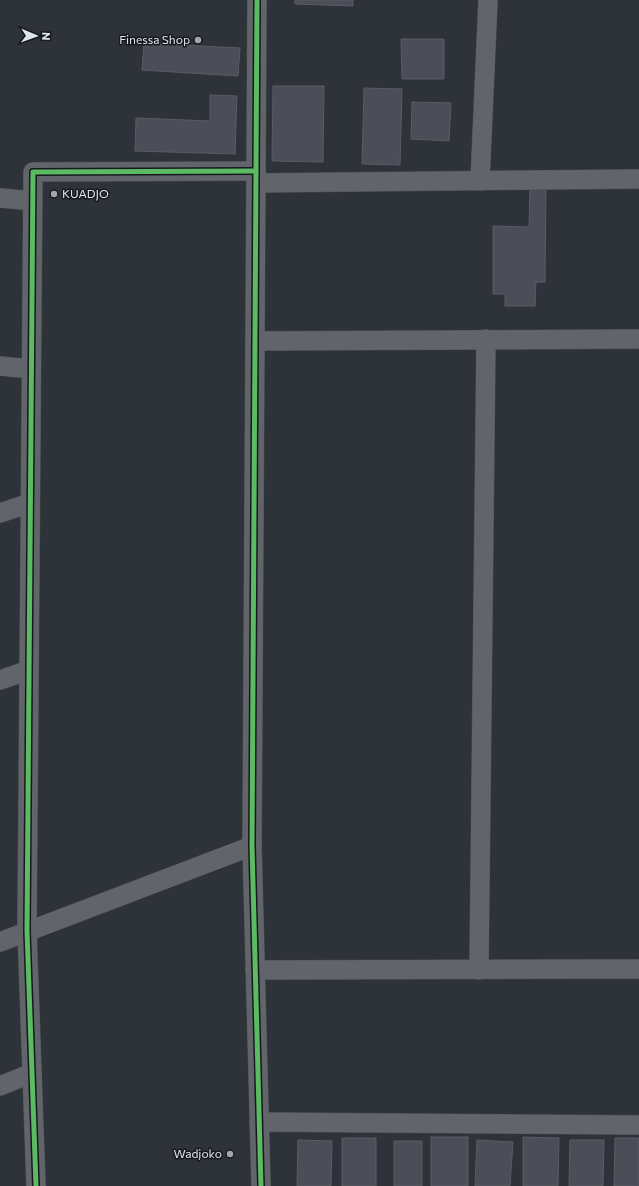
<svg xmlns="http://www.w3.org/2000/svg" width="639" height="1186" font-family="Commissioner,sans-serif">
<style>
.building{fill:#4c4d59;stroke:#5a5c62}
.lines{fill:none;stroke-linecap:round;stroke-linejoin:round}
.street-casing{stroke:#4c5055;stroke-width:20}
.street{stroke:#61656a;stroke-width:19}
.cycleway-casing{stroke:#161a1f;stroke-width:8}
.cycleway{stroke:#5cba63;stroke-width:5}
.poi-dot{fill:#a1a7ad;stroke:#161a1f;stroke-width:1.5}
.labels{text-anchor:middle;stroke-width:3;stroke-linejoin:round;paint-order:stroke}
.poi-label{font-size:12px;fill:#dfe5ec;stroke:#161a1f;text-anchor:end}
</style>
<rect width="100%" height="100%" fill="#2e3339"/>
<g class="building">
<path d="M295,0H353V6L295,4Z"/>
<path d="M401,39H444V79H402Z"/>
<path d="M144,43L240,48L238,76L142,70Z"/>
<path d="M273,86H324L323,162L272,161Z"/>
<path d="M364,88L402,89L400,165L362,164Z"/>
<path d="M210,95L237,96L235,154L135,151L136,118L210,121Z"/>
<path d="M412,102L451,103L449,141L411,139Z"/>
<path d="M530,187H546L545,282H536L535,306H505V294H493V226L529,227Z"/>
<rect x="431" y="1137" width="37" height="49"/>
<path d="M523,1137L559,1138L558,1186H523Z"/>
<rect x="342" y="1138" width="34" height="48"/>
<path d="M615,1138H639V1186H614Z"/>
<path d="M298,1140L332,1141L331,1186H297Z"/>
<path d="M477,1140L513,1142L510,1186H475Z"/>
<path d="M570,1140H604L603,1186H569Z"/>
<rect x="394" y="1141" width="28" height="45"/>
</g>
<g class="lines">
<defs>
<g id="street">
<path d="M257,0L252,846L261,1186"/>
<path d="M480,181L488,0"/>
<path d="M256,183L639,179"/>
<path d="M0,198L33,201"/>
<path d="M255,341L639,339"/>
<path d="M0,366L31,369"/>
<path d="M0,513L30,503"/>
<path d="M0,680L29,670"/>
<path d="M0,942L252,846"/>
<path d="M255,970L639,969"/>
<path d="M479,970L486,339"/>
<path d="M0,1086L32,1073"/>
<path d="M259,1122L639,1125"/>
<path d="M36,1186L27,931L33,172L256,171"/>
</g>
</defs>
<use href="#street" class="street-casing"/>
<use href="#street" class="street"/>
<defs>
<g id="cycleway">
<path d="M257,0L252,846L261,1186"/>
<path d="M36,1186L27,931L33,172L256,171"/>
</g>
</defs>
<use href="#cycleway" class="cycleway-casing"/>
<use href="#cycleway" class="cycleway"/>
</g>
<g class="poi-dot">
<circle cx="198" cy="40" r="4"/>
<circle cx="54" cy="194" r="4"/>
<circle cx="230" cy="1154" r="4"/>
</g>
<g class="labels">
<g class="poi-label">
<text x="190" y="44">Finessa Shop</text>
<text x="62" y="198" text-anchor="start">KUADJO</text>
<text x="222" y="1158">Wadjoko</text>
</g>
</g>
<g transform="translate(36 36) rotate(92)" stroke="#161a1f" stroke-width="3" paint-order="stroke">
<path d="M0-3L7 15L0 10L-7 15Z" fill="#dfe5ec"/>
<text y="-6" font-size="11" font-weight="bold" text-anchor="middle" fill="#dfe5ec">N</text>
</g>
</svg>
